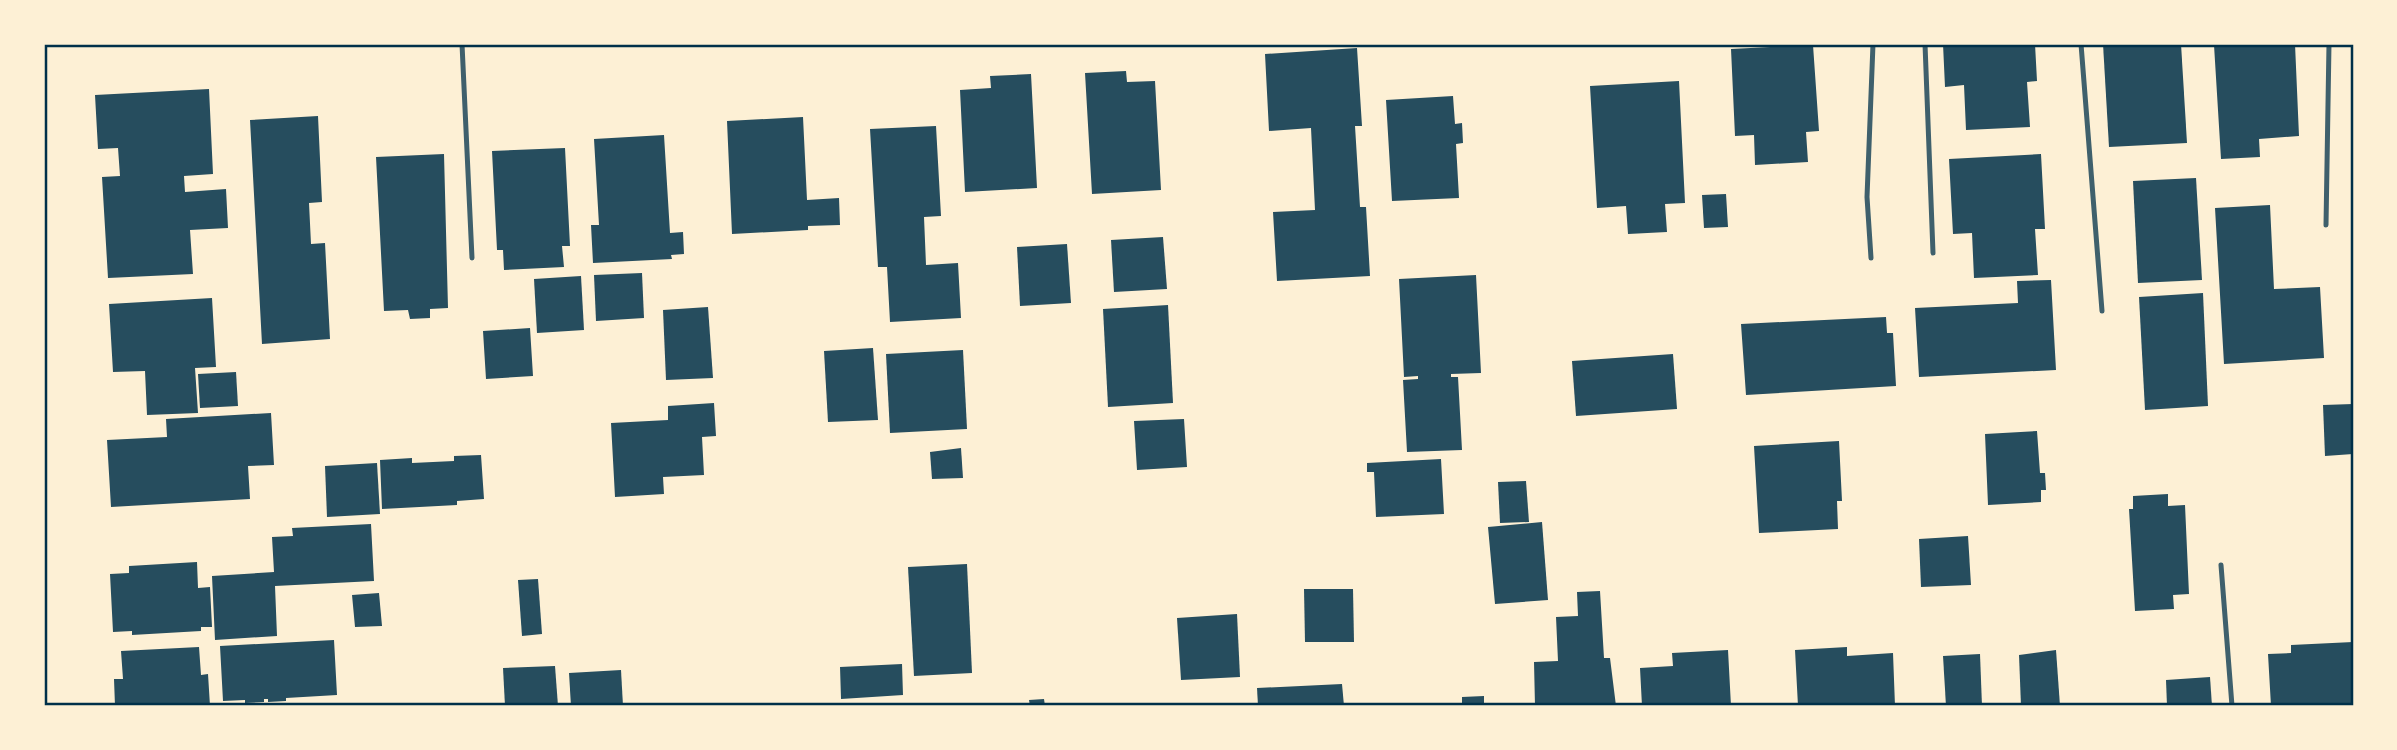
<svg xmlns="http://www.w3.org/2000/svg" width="2397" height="750" font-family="'Space Grotesk',sans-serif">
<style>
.building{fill:#264d5e}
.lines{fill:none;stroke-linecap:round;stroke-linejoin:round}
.service{stroke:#3f606c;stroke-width:5}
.neatline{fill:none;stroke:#003049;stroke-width:2.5}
</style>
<rect width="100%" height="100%" fill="#fdf0d5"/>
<g class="building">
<path d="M1943,44H2035L2037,81L2027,82L2030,127L1966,130L1964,85L1945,87Z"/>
<path d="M2103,44H2181L2187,143L2109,147Z"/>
<path d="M2295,44L2299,136L2259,139L2260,157L2221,159L2214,45Z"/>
<path d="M1813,45L1819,131L1806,132L1808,162L1755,165L1754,135L1735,136L1731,49Z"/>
<path d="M1357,48L1362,126H1355L1360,207H1366L1370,276L1277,281L1273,212L1315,210L1311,128L1269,131L1265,54Z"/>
<path d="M1126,71L1127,82L1155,81L1161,190L1092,194L1085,73Z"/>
<path d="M1031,74L1037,188L965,192L960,90L991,88L990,76Z"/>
<path d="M1679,81L1685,203L1665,204L1667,232L1628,234L1626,206L1597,208L1590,86Z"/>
<path d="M209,89L213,174L184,176L185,192L226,189L228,228L190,230L193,274L108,278L102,177L120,176L118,148L98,149L95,95Z"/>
<path d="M1453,96L1455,124L1462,123L1463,143L1456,144L1459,198L1392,201L1386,100Z"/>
<path d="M318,116L322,202L309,203L311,244L325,243L330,339L262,344L250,120Z"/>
<path d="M803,117L807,200L839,198L840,225L808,226V230L732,234L727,121Z"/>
<path d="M936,126L941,216L924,217L926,265L958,263L961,318L890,322L887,267H878L870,129Z"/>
<path d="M664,135L670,233L683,232L684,254L671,255L672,259L593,263L591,225H599L594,139Z"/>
<path d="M565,148L570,246H562L564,267L504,270L503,250H497L492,151Z"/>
<path d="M444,154L448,308L430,309V318L410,319L408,310L384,311L376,157Z"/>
<path d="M2041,154L2045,229H2035L2038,275L1974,278L1972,233L1953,234L1949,159Z"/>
<path d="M2196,178L2202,280L2138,283L2133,181Z"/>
<path d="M1726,194L1728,227L1704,228L1702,195Z"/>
<path d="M2270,205L2274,289L2320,287L2324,358L2224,364L2215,208Z"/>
<path d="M1163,237L1167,289L1114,292L1111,240Z"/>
<path d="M1067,244L1071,303L1020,306L1017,247Z"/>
<path d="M642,273L644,318L596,321L594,275Z"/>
<path d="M1476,275L1481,373L1451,374V377H1458L1462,450L1407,452L1403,380L1418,379V376L1404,377L1399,279Z"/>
<path d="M581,276L584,330L537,333L534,279Z"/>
<path d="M2051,280L2056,370L1919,377L1915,308L2018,303L2017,281Z"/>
<path d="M2203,293L2208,406L2145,410L2139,297Z"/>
<path d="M212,298L216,367L195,368L198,413L147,415L145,371L113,372L109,304Z"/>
<path d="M1168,305L1173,403L1108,407L1103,309Z"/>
<path d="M708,307L713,378L666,380L663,310Z"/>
<path d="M1886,317L1887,333H1893L1896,386L1746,395L1741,324Z"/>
<path d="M530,328L533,376L486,379L483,331Z"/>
<path d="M873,348L878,420L828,422L824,351Z"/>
<path d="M963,350L967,429L890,433L886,354Z"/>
<path d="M1673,354L1677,409L1576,416L1572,361Z"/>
<path d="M236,372L238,406L200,408L198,374Z"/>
<path d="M714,403L716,436L702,437L704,475L663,477L664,494L615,497L611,423L668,420V406Z"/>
<path d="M2353,404V454L2325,456L2323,405Z"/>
<path d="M271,413L274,465L248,466L250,499L111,507L107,440L167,437L166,419Z"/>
<path d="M1184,419L1187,467L1137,470L1134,421Z"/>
<path d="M2037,431L2040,473H2045L2046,490H2041V502L1988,505L1985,434Z"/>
<path d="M1839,441L1842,501H1837L1838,529L1759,533L1754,446Z"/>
<path d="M961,448L963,478L932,479L930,452Z"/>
<path d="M481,455L484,499L457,501V505L382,509L380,460L412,458V463L454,461V456Z"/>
<path d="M1441,459L1444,514L1376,517L1374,472H1367V463Z"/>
<path d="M377,463L380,514L327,517L325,466Z"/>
<path d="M1526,481L1529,522L1500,523L1498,482Z"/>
<path d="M2168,494V506L2185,505L2189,594L2173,595L2174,609L2135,611L2129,509H2133V496Z"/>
<path d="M1542,522L1548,600L1495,604L1488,527Z"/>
<path d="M371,524L374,581L275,586L277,636L215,640L212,576L274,572L272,537L293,536L292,528Z"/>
<path d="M1968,536L1971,585L1921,587L1919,539Z"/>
<path d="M197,562L198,588L210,587L212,627H201V631L132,635V631L113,632L110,574L129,573V566Z"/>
<path d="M967,564L972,673L914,676L908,567Z"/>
<path d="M538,579L542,634L522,636L518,580Z"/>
<path d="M1304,589H1353L1354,642H1305Z"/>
<path d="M1600,591L1604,658H1610L1616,706H1535L1534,662L1558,661L1556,617L1578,616L1577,592Z"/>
<path d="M379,593L382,626L355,627L352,595Z"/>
<path d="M1237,614L1240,677L1181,680L1177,618Z"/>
<path d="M334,640L337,695L286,698V701L268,702V699H264V702L245,703V700L223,701L220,646Z"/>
<path d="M2353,642V706H2271L2268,654L2291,653V645Z"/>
<path d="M199,647L201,675L208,674L210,706H115L114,679H123L121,651Z"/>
<path d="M1847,647V656L1893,653L1895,706H1798L1795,650Z"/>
<path d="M1728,650L1731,706H1642L1640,668L1673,666L1672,653Z"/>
<path d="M2056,650L2060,706H2021L2019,655Z"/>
<path d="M1980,654L1982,706H1946L1943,656Z"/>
<path d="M902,664L903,695L841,699L840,667Z"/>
<path d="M555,666L558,706H505L503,668Z"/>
<path d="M621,670L623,706H571L569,673Z"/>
<path d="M2210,677L2212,706H2167L2166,680Z"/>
<path d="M1342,684L1344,706H1258L1257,688Z"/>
<path d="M1484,696V706H1462V697Z"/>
<path d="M1044,699L1045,706H1030L1029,700Z"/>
</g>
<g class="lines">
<g class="service">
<path d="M462,44L472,258"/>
<path d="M1925,44L1933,253"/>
<path d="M2081,44L2102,311"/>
<path d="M2326,225L2329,44"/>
<path d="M1871,258L1867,197L1873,44"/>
<path d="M2221,565L2232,706"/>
</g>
</g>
<rect width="2397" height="750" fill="none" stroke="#fdf0d5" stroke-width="91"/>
<rect x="46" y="46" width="2306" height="658" class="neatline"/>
</svg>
